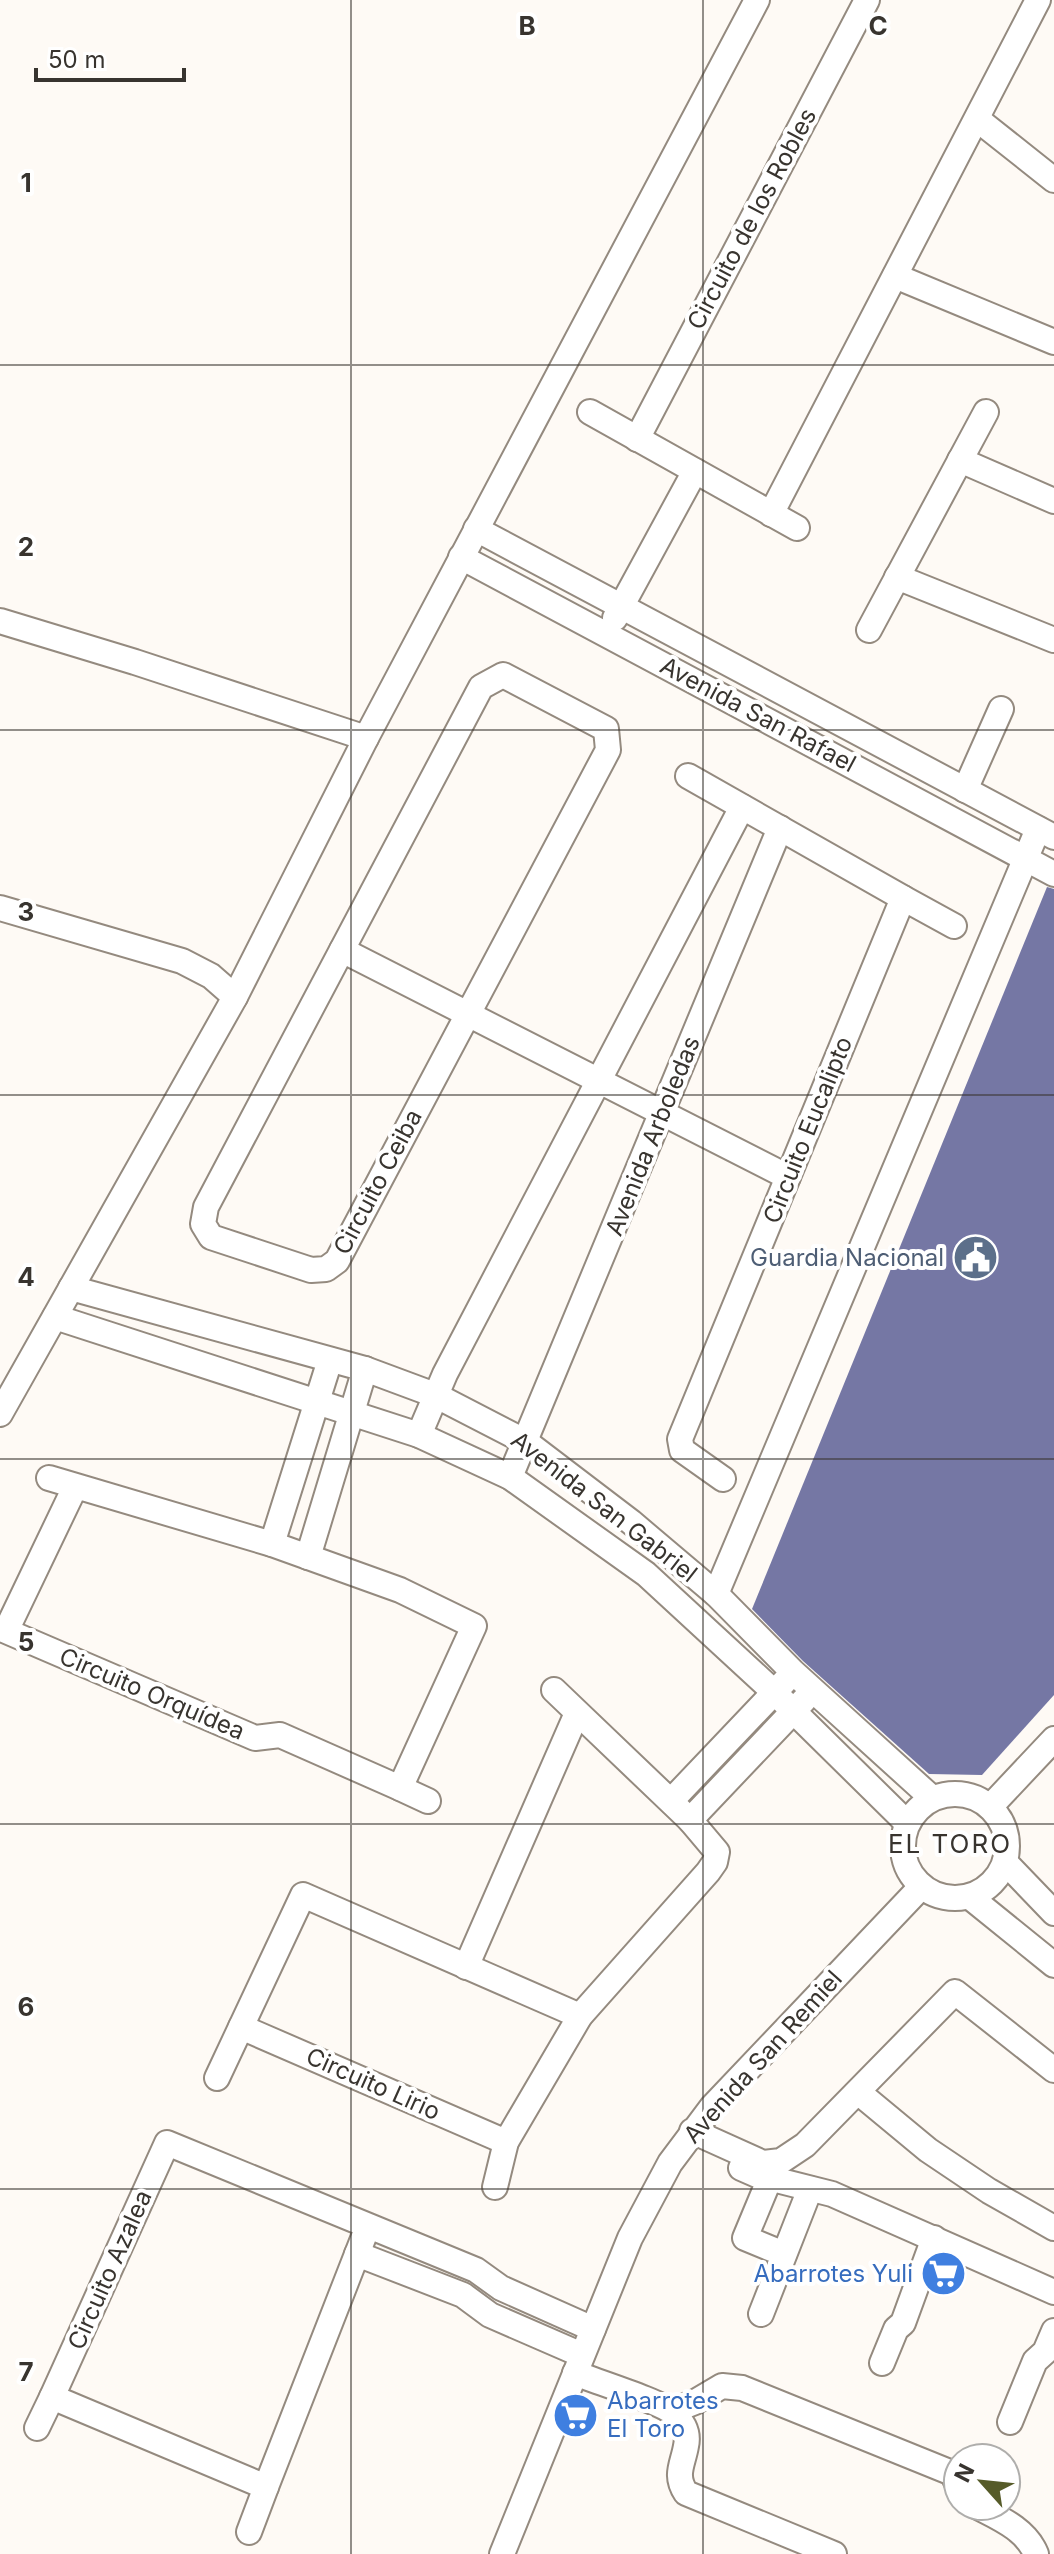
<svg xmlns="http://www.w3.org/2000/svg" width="1054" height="2554" font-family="Inter,sans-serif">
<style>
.building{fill:#7577a4}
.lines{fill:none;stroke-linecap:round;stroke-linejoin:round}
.minor-casing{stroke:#948a7f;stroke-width:28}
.minor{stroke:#fff;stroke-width:24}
.grid{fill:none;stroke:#38342f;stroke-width:2;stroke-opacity:0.55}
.labels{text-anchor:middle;stroke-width:8;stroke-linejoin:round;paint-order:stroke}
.street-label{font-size:24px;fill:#38342f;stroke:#fff}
.service-label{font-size:24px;fill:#4e5e75;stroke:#fff;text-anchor:end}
.shop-label{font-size:24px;fill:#366cbe;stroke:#fff;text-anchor:end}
.neighbourhood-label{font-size:26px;letter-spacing:2px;fill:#38342f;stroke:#fff}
.grid-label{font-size:26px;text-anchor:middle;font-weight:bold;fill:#38342f;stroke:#fff;stroke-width:8;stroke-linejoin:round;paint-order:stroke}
</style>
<rect width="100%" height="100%" fill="#fefaf5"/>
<path class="building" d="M1047,887L1054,889V1695L982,1775L929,1774L803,1661L752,1609Z"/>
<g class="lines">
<defs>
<g id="minor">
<path d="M977,119L1054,180"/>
<path d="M895,276L1054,342"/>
<path d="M590,412L797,528"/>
<path d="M637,439L867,0"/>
<path d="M960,460L1054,501"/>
<path d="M771,514L1038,0"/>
<path d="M476,529L1054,837"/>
<path d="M461,557L1054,874"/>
<path d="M897,577L1054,640"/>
<path d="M615,618L695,471"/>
<path d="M0,621L135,662L366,738"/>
<path d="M869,630L986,412"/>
<path d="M503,675L606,729L608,750L337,1261L326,1269L311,1270L211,1237L203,1224L206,1207L481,687Z"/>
<path d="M688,776L903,898L680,1439L682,1450L723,1479"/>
<path d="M965,790L1001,709"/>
<path d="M903,898L954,926"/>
<path d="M0,908L182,961L211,976L235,997"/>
<path d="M342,950L788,1177"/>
<path d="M71,1288L365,1369L435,1395L526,1442L631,1522L716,1594L793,1672L932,1798"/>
<path d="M55,1317L419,1435L510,1477L646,1574L774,1692L907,1823"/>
<path d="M0,1414L235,997L366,738L757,0"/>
<path d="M419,1435L445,1374L742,807"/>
<path d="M510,1477L780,828"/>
<path d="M49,1478L272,1544L400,1590L474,1626L400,1788L280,1735L255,1738L6,1631L75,1487"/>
<path d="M272,1544L330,1360"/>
<path d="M308,1557L365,1369"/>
<path d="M716,1594L1038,829"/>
<path d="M400,1788L428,1801"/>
<circle cx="955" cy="1846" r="52"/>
<path d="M671,1801L785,1681"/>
<path d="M990,1807L1054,1739"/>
<path d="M690,1820L804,1700"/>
<path d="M1005,1862L1054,1913"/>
<path d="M970,1897L1054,1965"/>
<path d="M466,1967L577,1713"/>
<path d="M241,2027L506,2142"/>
<path d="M217,2078L303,1895L580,2016"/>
<path d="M858,2092L928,2150L989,2191L1054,2228"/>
<path d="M692,2131L763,2163L781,2161L805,2145L955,1992L1054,2070"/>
<path d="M741,2168L757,2175L832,2194L1054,2292"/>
<path d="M770,2178L745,2238L784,2254"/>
<path d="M495,2187L506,2142L580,2016L708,1872L715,1862L717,1852L690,1820L554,1690"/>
<path d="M368,2226L266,2487L52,2397L167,2143L476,2270L501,2288L593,2329"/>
<path d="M357,2254L463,2295L490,2315L582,2355"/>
<path d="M761,2314L810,2189"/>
<path d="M882,2363L896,2329L903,2323L934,2238"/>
<path d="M575,2373C594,2381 662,2402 673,2413C683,2422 689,2433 686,2446C683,2464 674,2475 686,2493L834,2554"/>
<path d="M672,2411L695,2402L722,2386L742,2388L952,2473L958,2485"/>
<path d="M1010,2422L1035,2361L1045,2352L1054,2331"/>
<path d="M37,2428L52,2397"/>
<path d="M976,2506C999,2518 1026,2529 1036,2554"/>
<path d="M249,2532L266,2487"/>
<path d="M502,2554L630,2238L670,2163L712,2107L921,1887"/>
</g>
</defs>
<use href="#minor" class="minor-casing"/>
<use href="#minor" class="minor"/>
</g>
<path class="grid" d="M351,0V2554M703,0V2554M0,365H1054M0,730H1054M0,1095H1054M0,1459H1054M0,1824H1054M0,2189H1054"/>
<defs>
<symbol id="civic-disc" viewBox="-11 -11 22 22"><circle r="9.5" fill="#5c6f8a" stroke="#fff"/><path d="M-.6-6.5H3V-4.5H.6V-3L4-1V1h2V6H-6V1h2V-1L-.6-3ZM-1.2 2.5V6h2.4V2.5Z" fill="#fff"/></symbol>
<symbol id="supermarket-disc" viewBox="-11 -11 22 22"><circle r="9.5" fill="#3f7fe0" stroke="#fff"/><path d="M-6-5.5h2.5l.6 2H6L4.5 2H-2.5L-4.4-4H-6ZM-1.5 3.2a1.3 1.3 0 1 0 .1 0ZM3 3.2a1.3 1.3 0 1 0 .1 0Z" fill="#fff"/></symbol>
</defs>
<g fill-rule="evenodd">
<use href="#civic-disc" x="950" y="1232" width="51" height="51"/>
<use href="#supermarket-disc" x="918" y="2248" width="51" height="51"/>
<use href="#supermarket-disc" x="550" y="2390" width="51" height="51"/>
</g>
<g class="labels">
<g class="street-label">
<text transform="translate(752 219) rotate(-62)" y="8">Circuito de los Robles</text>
<text transform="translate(758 715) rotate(28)" y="8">Avenida San Rafael</text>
<text transform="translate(808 1130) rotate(-68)" y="8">Circuito Eucalipto</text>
<text transform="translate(653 1136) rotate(-68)" y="8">Avenida Arboledas</text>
<text transform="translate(378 1182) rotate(-62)" y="8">Circuito Ceiba</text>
<text transform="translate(604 1507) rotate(38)" y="8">Avenida San Gabriel</text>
<text transform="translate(152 1694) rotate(23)" y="8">Circuito Orquídea</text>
<text transform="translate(763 2057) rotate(-48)" y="8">Avenida San Remiel</text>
<text transform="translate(373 2084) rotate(24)" y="8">Circuito Lirio</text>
<text transform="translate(110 2270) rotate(-66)" y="8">Circuito Azalea</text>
</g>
<g class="service-label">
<text x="944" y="1266">Guardia Nacional</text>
</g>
<g class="shop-label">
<text x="913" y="2282">Abarrotes Yuli</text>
<text x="607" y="2409" text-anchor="start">Abarrotes<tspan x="607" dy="28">El Toro</tspan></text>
</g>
<g class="neighbourhood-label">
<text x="950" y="1853">EL TORO</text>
</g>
</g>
<g class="grid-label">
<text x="527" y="35">B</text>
<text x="878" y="35">C</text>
<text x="26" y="192">1</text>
<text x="26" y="556">2</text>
<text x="26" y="921">3</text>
<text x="26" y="1286">4</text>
<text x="26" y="1651">5</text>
<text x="26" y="2016">6</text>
<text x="26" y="2381">7</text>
</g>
<g transform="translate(982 2482) rotate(297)"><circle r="38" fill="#ffffff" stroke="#afaeac" stroke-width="2"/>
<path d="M0-6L14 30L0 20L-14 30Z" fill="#565b29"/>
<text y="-12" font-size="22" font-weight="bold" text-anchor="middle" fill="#38342f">N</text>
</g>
<path d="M36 68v12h148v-12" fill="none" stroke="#38342f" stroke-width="4"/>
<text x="48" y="68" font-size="24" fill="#38342f" stroke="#ffffff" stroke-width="6" paint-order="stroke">50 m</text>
</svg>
